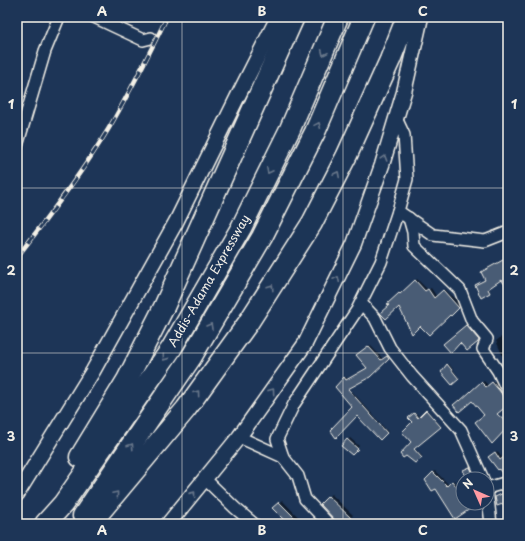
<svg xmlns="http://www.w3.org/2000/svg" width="525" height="541" font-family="'Playpen Sans',sans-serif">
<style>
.shadow{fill:#0007}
.building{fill:#485b74;stroke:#f4f1e8}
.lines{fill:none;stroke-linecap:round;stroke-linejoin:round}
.minor-casing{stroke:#f4f1e8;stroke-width:14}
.tertiary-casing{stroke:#f4f1e8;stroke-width:17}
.motorway-casing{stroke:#f4f1e8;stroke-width:23}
.minor{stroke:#1d3557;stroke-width:11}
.tertiary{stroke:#1d3557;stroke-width:14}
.motorway{stroke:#1d3557;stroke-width:20}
.rail-casing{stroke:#f4f1e8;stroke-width:4.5}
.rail{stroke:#1d3557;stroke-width:3;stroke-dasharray:9;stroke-linecap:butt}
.oneway{stroke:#68778a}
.grid{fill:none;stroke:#f4f1e8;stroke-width:1;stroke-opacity:0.55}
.labels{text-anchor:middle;stroke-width:3.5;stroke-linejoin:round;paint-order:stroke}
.street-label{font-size:12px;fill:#f4f1e8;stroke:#1d3557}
.neatline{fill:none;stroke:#f4f1e8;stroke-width:1.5}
.grid-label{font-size:13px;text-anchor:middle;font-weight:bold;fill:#f4f1e8}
</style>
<rect width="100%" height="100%" fill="#1d3557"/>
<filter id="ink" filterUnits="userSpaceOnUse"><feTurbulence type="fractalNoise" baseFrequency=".025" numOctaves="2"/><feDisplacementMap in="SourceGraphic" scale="8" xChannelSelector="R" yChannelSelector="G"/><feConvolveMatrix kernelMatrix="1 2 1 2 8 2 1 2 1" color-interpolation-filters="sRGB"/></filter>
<g filter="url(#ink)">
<g class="shadow">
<path d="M79,17H92L93,18L90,22Z"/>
<path d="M504,260L508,265V286L502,279L489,288L490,293L481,297L486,280L483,271Z"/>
<path d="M417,279L428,290L431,288L437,297L445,289L461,305L451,314L399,305H390V302L401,292L403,293Z"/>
<path d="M469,324L480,338L467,350L460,342H446Z"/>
<path d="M501,337L508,348V362L506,363L496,341Z"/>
<path d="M370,345L383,359L389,356L390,357L370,376L349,388L388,432L380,439L357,414L354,407L337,387L346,377L348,379L368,367L358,355Z"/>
<path d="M449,364L459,378L452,384L442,372Z"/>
<path d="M484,381L489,386L495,381L508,398V404L472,400L454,405L461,399L462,400Z"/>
<path d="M427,410L441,426L414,448L422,456L415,462L413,442V423L410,418L416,413L420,418Z"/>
<path d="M350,438L359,446L352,454L342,446Z"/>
<path d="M497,451L503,459L508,455V470L491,455Z"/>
<path d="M471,467L475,476L468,479L464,471Z"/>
<path d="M435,471L449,485L454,480L463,491V503H472L474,505L455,518L436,488L426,480Z"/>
<path d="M508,489V500L503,491Z"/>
<path d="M331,494L353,515L345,524H336L335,519L321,504Z"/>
<path d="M282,500L302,521L300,524H289L274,508Z"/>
<path d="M317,517L325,524H310Z"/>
</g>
<g class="building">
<path d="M503,260L508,267V288L501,280L488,289L490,293L481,298L475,285L485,280L481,272Z"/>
<path d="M415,280L425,291L428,289L434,298L443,290L459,308L451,316L450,315L429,335L420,326L412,334L399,307L386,319L380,313L389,305L387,304L399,293L400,294Z"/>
<path d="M466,325L479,340L478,342L467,351L460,343L451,353L443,344Z"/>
<path d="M368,346L381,360L387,356L389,359L370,377L348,389L387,433L380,440L357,416L336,438L331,431L332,430L331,429L352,407L335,387L344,377L346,380L367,368L356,355Z"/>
<path d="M447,364L459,379L452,385L441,372Z"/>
<path d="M481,382L486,387L492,382L508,401V405L497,414L508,424V427L492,444L475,422L484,415L472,401L459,412L453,405L459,400L460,401Z"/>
<path d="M426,410L441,427L414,449L422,458L415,463L406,456L403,458L400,454L411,442L402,432L412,422L408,418L414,413L418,418Z"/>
<path d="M347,439L358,449L352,455L341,446Z"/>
<path d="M495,452L500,460L508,454V475L504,476L499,469L498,470L488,457Z"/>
<path d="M470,467L475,478L467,479L463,470Z"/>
<path d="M433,472L447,486L452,481L463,495V503H466L470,509L455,519L436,489L432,491L425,480Z"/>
<path d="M508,491V502L497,506L495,497Z"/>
<path d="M328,496L351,518L346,524H336L334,519L320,504Z"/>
<path d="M279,502L301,524H288L272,508Z"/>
</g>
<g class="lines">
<defs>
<g id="minor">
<path d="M94,17L143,40L151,38"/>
<path d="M396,118L404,135L407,179L398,211L433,235L485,241L508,232"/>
<path d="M17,146L45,51L59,17"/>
<path d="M409,218L413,232L414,246L460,290L472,321L487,339L483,349L498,371L508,392"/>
<path d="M361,303L375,318L390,348L412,376L461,430L483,479"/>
<path d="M239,437L283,457L298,476L305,499L329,524"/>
<path d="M283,457L277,439L294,404L357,310L381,262L398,211"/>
<path d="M205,479L235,508L254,524"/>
<path d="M487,488L508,482"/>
<path d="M487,490L491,524"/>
</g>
<g id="tertiary">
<path d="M17,494L93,371L176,222L237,98L278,17"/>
<path d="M168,524L239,437L305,344L354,244L382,165L404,92L421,17"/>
</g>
<g id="motorway">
<path d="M80,457L127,380L164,307L294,17"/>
<path d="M83,516L192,356L262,237L315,132L364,17"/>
<path d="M45,524L63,504L171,349L241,228L290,129L338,17"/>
<path d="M90,524L186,409L248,323L312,223L347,155L390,60L407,17"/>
</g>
</defs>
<use href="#minor" class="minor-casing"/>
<use href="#tertiary" class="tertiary-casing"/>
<use href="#motorway" class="motorway-casing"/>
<use href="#minor" class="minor"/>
<use href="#tertiary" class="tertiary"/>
<use href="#motorway" class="motorway"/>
<defs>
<path id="rail" d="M17,257C50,215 82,173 109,128C130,92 149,54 167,17"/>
</defs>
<use href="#rail" class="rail-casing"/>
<use href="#rail" class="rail"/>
</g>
<defs><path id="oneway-chevron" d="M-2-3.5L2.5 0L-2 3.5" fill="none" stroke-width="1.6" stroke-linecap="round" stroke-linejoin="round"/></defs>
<g class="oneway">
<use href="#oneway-chevron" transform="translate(324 53) rotate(114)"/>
<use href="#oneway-chevron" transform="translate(318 125) rotate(-66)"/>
<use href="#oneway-chevron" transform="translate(384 158) rotate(-73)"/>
<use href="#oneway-chevron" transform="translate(269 171) rotate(117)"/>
<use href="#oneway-chevron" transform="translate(337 174) rotate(-63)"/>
<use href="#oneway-chevron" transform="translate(337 279) rotate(-64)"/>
<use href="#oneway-chevron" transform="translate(271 287) rotate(-57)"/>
<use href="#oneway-chevron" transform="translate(210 326) rotate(-60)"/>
<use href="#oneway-chevron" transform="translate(165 358) rotate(125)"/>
<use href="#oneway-chevron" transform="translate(272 391) rotate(-54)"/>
<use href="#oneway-chevron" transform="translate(197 393) rotate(-54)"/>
<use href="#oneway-chevron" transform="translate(131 446) rotate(-56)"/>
<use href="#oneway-chevron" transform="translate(116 494) rotate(-50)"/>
<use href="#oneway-chevron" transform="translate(193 494) rotate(-51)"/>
</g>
</g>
<path class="grid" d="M182,17V524M343,17V524M17,188H508M17,353H508"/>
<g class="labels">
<g class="street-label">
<text transform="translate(209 281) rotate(-60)" y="4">Addis-Adama Expressway</text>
</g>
</g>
<rect width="525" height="541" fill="none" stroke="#1d3557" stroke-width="44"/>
<g transform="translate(475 491) rotate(315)"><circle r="19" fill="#1d3557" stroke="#738091"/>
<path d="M0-3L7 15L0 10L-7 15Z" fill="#ff9aa2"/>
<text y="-6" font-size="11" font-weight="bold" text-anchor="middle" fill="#f4f1e8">N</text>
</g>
<rect x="22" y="22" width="481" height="497" class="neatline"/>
<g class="grid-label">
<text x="102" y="16">A</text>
<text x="262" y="16">B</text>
<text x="423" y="16">C</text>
<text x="11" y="109">1</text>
<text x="514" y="109">1</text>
<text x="11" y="275">2</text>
<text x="514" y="275">2</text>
<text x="11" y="441">3</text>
<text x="514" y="441">3</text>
<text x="102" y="535">A</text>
<text x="262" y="535">B</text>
<text x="423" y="535">C</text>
</g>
</svg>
